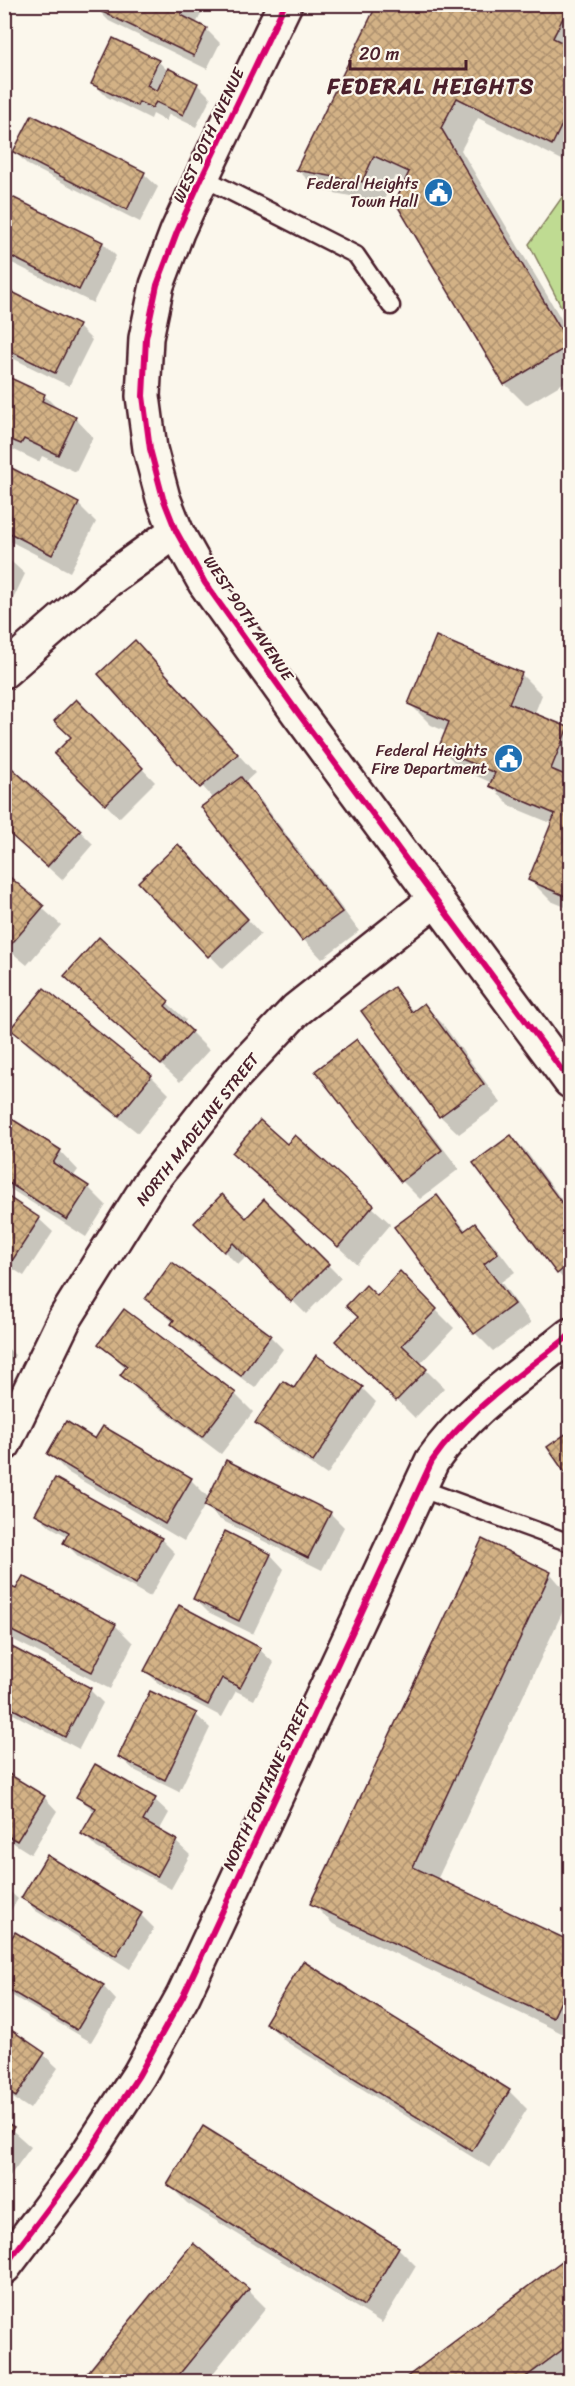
<svg xmlns="http://www.w3.org/2000/svg" width="575" height="2386" font-family="Sriracha,sans-serif">
<style>
.green{fill:#bfdb92;stroke:#847d5e;stroke-width:1.5}
.shadow{fill:#0003}
.building{fill:url(#building-cross-hatch);stroke:#4a1f2b;stroke-width:1.5}
.lines{fill:none;stroke-linecap:round;stroke-linejoin:round}
.service-casing{stroke:#4a1f2b;stroke-width:21}
.minor-casing{stroke:#4a1f2b;stroke-width:38}
.tertiary-casing{stroke:#4a1f2b;stroke-width:38}
.service{stroke:#fbf7ec;stroke-width:16}
.minor{stroke:#fbf7ec;stroke-width:33}
.tertiary{stroke:#fbf7ec;stroke-width:33}
.cycleway-casing{stroke:#fbf7ec;stroke-width:10}
.cycleway{stroke:#d6006c;stroke-width:6}
.labels{text-anchor:middle;stroke-width:4.5;stroke-linejoin:round;paint-order:stroke}
.street-label{font-size:16px;fill:#4a1f2b;stroke:#fbf7ec}
.poi-label{font-size:16px;fill:#4a1f2b;stroke:#fbf7ec;text-anchor:end}
.district-label{font-size:22px;font-weight:bold;letter-spacing:1.5px;fill:#4a1f2b;stroke:#fbf7ec}
</style>
<defs>
<pattern id="building-cross-hatch" width="8" height="8" patternUnits="userSpaceOnUse" patternTransform="scale(1.5)"><rect width="8" height="8" fill="#d3b286"/><path d="M0 0l8 8M0 8l8-8" fill="none" stroke="#ad906e"/></pattern>
</defs>
<rect width="100%" height="100%" fill="#fbf7ec"/>
<filter id="ink" filterUnits="userSpaceOnUse"><feTurbulence type="fractalNoise" baseFrequency=".0167" numOctaves="2"/><feDisplacementMap in="SourceGraphic" scale="12" xChannelSelector="R" yChannelSelector="G"/><feConvolveMatrix kernelMatrix="1 2 1 2 8 2 1 2 1" color-interpolation-filters="sRGB"/></filter>
<g filter="url(#ink)">
<path class="green" d="M570,186V324L529,244Z"/>
<g class="shadow">
<path d="M97,4H195L202,12L196,24L206,29L220,43L207,69L109,21L96,8Z"/>
<path d="M379,4H570V164L478,118L461,150L570,334V379L526,405L505,384L406,181L395,176L383,202L318,190L297,169Z"/>
<path d="M158,61L168,71L197,84L211,98L196,127L169,114L166,121L153,114L151,119L107,97L93,83Z"/>
<path d="M32,117L144,174L158,187L140,222L28,165L15,152Z"/>
<path d="M4,195L103,243L116,256L93,303L4,259Z"/>
<path d="M4,290L78,326L92,340L69,386L4,354Z"/>
<path d="M4,377L44,395L60,411L75,418L93,437L76,472L42,456L39,462L4,445Z"/>
<path d="M4,466L78,504L96,522L70,572L4,538Z"/>
<path d="M4,555L25,574L4,618Z"/>
<path d="M153,660L255,773L244,783L259,798L359,931L322,959L304,940L204,807L214,799L100,674Z"/>
<path d="M521,674L542,695L534,715L567,729L570,732V909L551,901L530,880L553,824L512,807L491,786L492,783L461,769L440,748L447,732L431,725L410,704Z"/>
<path d="M76,701L155,782L119,818L56,754L73,737Z"/>
<path d="M4,828L80,831L93,844L62,880Z"/>
<path d="M191,859L261,934L223,969L140,882Z"/>
<path d="M4,874L61,925L27,965L4,946Z"/>
<path d="M99,939L186,1020L183,1024L209,1050L180,1082L84,994Z"/>
<path d="M393,989L415,1012L424,1005L442,1023L501,1103L459,1134L440,1116L363,1011Z"/>
<path d="M44,990L151,1076L169,1094L138,1133L30,1047L12,1029Z"/>
<path d="M357,1041L375,1059L459,1169L420,1199L402,1181Z"/>
<path d="M4,1115L60,1151L78,1170L73,1177L88,1187L106,1205L86,1237L4,1185Z"/>
<path d="M511,1137L525,1150L570,1211V1286L558,1273Z"/>
<path d="M295,1138L391,1224L357,1264L234,1153L287,1146Z"/>
<path d="M4,1196L39,1219L53,1232L24,1276L4,1263Z"/>
<path d="M437,1197L467,1231L475,1225L493,1243L515,1272L501,1282L531,1323L493,1351L475,1333Z"/>
<path d="M264,1201L341,1278L306,1314L247,1256L238,1265L196,1223L246,1220Z"/>
<path d="M400,1274L454,1328L420,1364L444,1388L415,1418L337,1341Z"/>
<path d="M147,1299L270,1336L283,1349L255,1388L186,1338L173,1324L174,1323Z"/>
<path d="M100,1344L235,1394L253,1412L221,1454L140,1393L122,1375L127,1369Z"/>
<path d="M4,1345L15,1355L4,1376Z"/>
<path d="M316,1357L362,1388L376,1402L327,1475L271,1437L257,1423L294,1390Z"/>
<path d="M104,1428L191,1480L209,1498L330,1513L344,1527L322,1570L219,1519L205,1505L184,1541L67,1472L49,1453L96,1441Z"/>
<path d="M570,1433V1477L550,1448Z"/>
<path d="M37,1514L161,1539L175,1553L150,1597L79,1557L65,1543L69,1537L51,1527Z"/>
<path d="M225,1533L271,1555L284,1569L253,1634L208,1612L194,1598Z"/>
<path d="M550,1573L570,1596L437,1880L570,1943V2037L333,1924L312,1903Z"/>
<path d="M4,1585L115,1625L133,1643L110,1689L4,1635Z"/>
<path d="M180,1607L260,1650L274,1663L254,1700L236,1691L222,1717L159,1684L146,1671Z"/>
<path d="M4,1645L90,1690L103,1703L79,1749L4,1709Z"/>
<path d="M196,1715L210,1728L179,1792L134,1770L120,1757Z"/>
<path d="M95,1766L155,1800L169,1813L159,1831L176,1842L190,1855L171,1889L97,1848L83,1834L95,1812L78,1797Z"/>
<path d="M4,1773L44,1797L57,1811L31,1854L4,1837Z"/>
<path d="M4,1886L18,1899L4,1921Z"/>
<path d="M23,1898L141,1915L154,1928L130,1969L36,1911Z"/>
<path d="M4,1954L103,1986L116,2000L91,2042L4,1991Z"/>
<path d="M267,2023L509,2091L527,2109L490,2168L285,2041Z"/>
<path d="M4,2027L44,2055L58,2068L30,2109L4,2092Z"/>
<path d="M4,2123L31,2147L4,2184Z"/>
<path d="M204,2128L398,2248L416,2266L382,2323L187,2203L169,2185Z"/>
<path d="M194,2245L248,2290L266,2308L206,2382H81Z"/>
<path d="M570,2257V2375L562,2382H403Z"/>
</g>
<g class="building">
<path d="M96,4H186L181,15L207,28L194,56L94,8Z"/>
<path d="M377,4H570L553,38L570,46V108L552,145L457,98L441,128L570,345L504,385L395,202L409,172L374,156L362,182L296,170Z"/>
<path d="M113,38L159,60L147,85L157,91L168,68L198,83L183,115L156,102L152,108L139,102L137,106L91,84Z"/>
<path d="M32,115L145,172L127,210L13,152Z"/>
<path d="M4,193L103,242L79,290L4,253Z"/>
<path d="M4,288L79,325L55,373L4,348Z"/>
<path d="M4,375L45,394L42,401L76,417L58,455L24,439L21,444L4,437Z"/>
<path d="M4,464L79,503L52,555L4,530Z"/>
<path d="M436,636L522,673L509,703L568,727L551,769L570,777V898L528,880L555,814L489,786L495,773L438,749L449,722L408,704Z"/>
<path d="M135,640L238,754L200,788L98,674Z"/>
<path d="M76,699L143,768L105,805L54,754L71,737L54,721Z"/>
<path d="M4,761L81,830L47,867L4,829Z"/>
<path d="M241,777L342,912L302,941L201,807Z"/>
<path d="M178,844L248,919L208,957L138,882Z"/>
<path d="M4,872L44,906L8,948L4,945Z"/>
<path d="M99,937L169,1001L165,1006L192,1031L161,1065L64,976Z"/>
<path d="M394,987L412,1012L424,1003L484,1084L439,1117L361,1011Z"/>
<path d="M44,988L152,1075L119,1116L10,1029Z"/>
<path d="M357,1039L442,1150L401,1182L315,1071Z"/>
<path d="M4,1114L61,1150L53,1163L89,1186L67,1220L4,1180Z"/>
<path d="M260,1120L287,1144L295,1135L374,1205L338,1247L232,1153Z"/>
<path d="M511,1135L570,1214V1263L557,1274L473,1163Z"/>
<path d="M4,1194L40,1218L10,1264L4,1260Z"/>
<path d="M222,1194L246,1218L264,1199L329,1264L291,1302L233,1243L224,1252L194,1223Z"/>
<path d="M437,1195L464,1231L475,1223L498,1253L484,1264L514,1304L474,1334L394,1227Z"/>
<path d="M172,1262L271,1335L241,1376L171,1324L174,1320L145,1299Z"/>
<path d="M400,1271L437,1309L402,1345L427,1369L396,1401L335,1341L358,1317L346,1306L366,1285L377,1296Z"/>
<path d="M124,1309L236,1393L202,1437L120,1375L127,1366L98,1344Z"/>
<path d="M316,1355L363,1387L313,1462L255,1423L283,1381L294,1388Z"/>
<path d="M66,1421L95,1439L103,1426L192,1478L165,1524L47,1454Z"/>
<path d="M570,1431V1480L547,1447Z"/>
<path d="M226,1460L331,1512L308,1558L204,1506Z"/>
<path d="M55,1478L162,1538L136,1584L63,1543L69,1532L35,1514Z"/>
<path d="M225,1531L271,1554L239,1621L193,1599Z"/>
<path d="M482,1539L551,1572L413,1867L570,1941V1981L553,2018L310,1904Z"/>
<path d="M23,1576L116,1624L92,1672L4,1627V1584L16,1589Z"/>
<path d="M179,1605L261,1648L240,1688L222,1678L208,1705L144,1671Z"/>
<path d="M4,1643L91,1688L65,1737L4,1704Z"/>
<path d="M150,1691L197,1713L165,1780L118,1757Z"/>
<path d="M95,1764L156,1798L143,1821L177,1840L157,1877L81,1834L96,1808L76,1797Z"/>
<path d="M4,1771L45,1796L17,1841L4,1834Z"/>
<path d="M47,1855L142,1913L116,1956L21,1898Z"/>
<path d="M15,1932L104,1985L77,2030L4,1987V1951Z"/>
<path d="M303,1961L510,2090L472,2151L265,2023Z"/>
<path d="M4,2025L45,2053L16,2097L4,2090Z"/>
<path d="M4,2121L14,2127L4,2141Z"/>
<path d="M203,2126L399,2247L364,2306L167,2185Z"/>
<path d="M193,2243L249,2289L173,2382H80Z"/>
<path d="M570,2255V2344L519,2382H400Z"/>
</g>
<g class="lines">
<defs>
<g id="service">
<path d="M202,177L356,255L391,306"/>
<path d="M419,1488L570,1543"/>
</g>
<g id="minor">
<path d="M4,671L107,581L176,531"/>
<path d="M4,1444L64,1320L149,1184L234,1076L296,1010L436,899"/>
<path d="M4,2267L75,2173L139,2075L183,1996L432,1461C468,1409 522,1374 570,1335"/>
</g>
<path id="tertiary" d="M285,4L202,177L177,232L157,285L146,338L143,396L150,449L163,498L176,531L205,583L298,713L570,1081"/>
</defs>
<use href="#service" class="service-casing"/>
<use href="#minor" class="minor-casing"/>
<use href="#tertiary" class="tertiary-casing"/>
<use href="#service" class="service"/>
<use href="#minor" class="minor"/>
<use href="#tertiary" class="tertiary"/>
<defs>
<g id="cycleway">
<path d="M285,4L202,177L177,232L157,285L146,338L143,396L150,449L163,498L176,531L205,583L298,713L570,1081"/>
<path d="M4,2267L75,2173L139,2075L183,1996L432,1461C468,1409 522,1374 570,1335"/>
</g>
</defs>
<use href="#cycleway" class="cycleway-casing"/>
<use href="#cycleway" class="cycleway"/>
</g>
</g>
<defs>
<symbol id="civic-disc" viewBox="-11 -11 22 22"><circle r="9.5" fill="#1f6fb2" stroke="#fbf7ec"/><path d="M-.6-6.5H3V-4.5H.6V-3L4-1V1h2V6H-6V1h2V-1L-.6-3ZM-1.2 2.5V6h2.4V2.5Z" fill="#fff"/></symbol>
</defs>
<g fill-rule="evenodd">
<use href="#civic-disc" x="422" y="176" width="33" height="33"/>
<use href="#civic-disc" x="492" y="742" width="33" height="33"/>
</g>
<g class="labels">
<g class="street-label">
<text transform="translate(208 135) rotate(-65)" y="6">WEST 90TH AVENUE</text>
<text transform="translate(249 618) rotate(56)" y="6">WEST 90TH AVENUE</text>
<text transform="translate(197 1129) rotate(-52)" y="6">NORTH MADELINE STREET</text>
<text transform="translate(266 1785) rotate(-65)" y="6">NORTH FONTAINE STREET</text>
</g>
<g class="poi-label">
<text x="418" y="189">Federal Heights<tspan x="418" dy="18">Town Hall</tspan></text>
<text x="487" y="756">Federal Heights<tspan x="487" dy="18">Fire Department</tspan></text>
</g>
<g class="district-label">
<text x="431" y="94">FEDERAL HEIGHTS</text>
</g>
</g>
<rect width="575" height="2386" fill="none" stroke="#fbf7ec" stroke-width="24"/>
<rect x="12" y="12" width="551" height="2362" fill="none" stroke="#4a1f2b" stroke-width="2" filter="url(#ink)"/>
<path d="M350 60v9h116v-9" fill="none" stroke="#4a1f2b" stroke-width="3"/>
<text x="359" y="60" font-size="18" fill="#4a1f2b" stroke="#fbf7ec" stroke-width="4.5" paint-order="stroke">20 m</text>
</svg>
